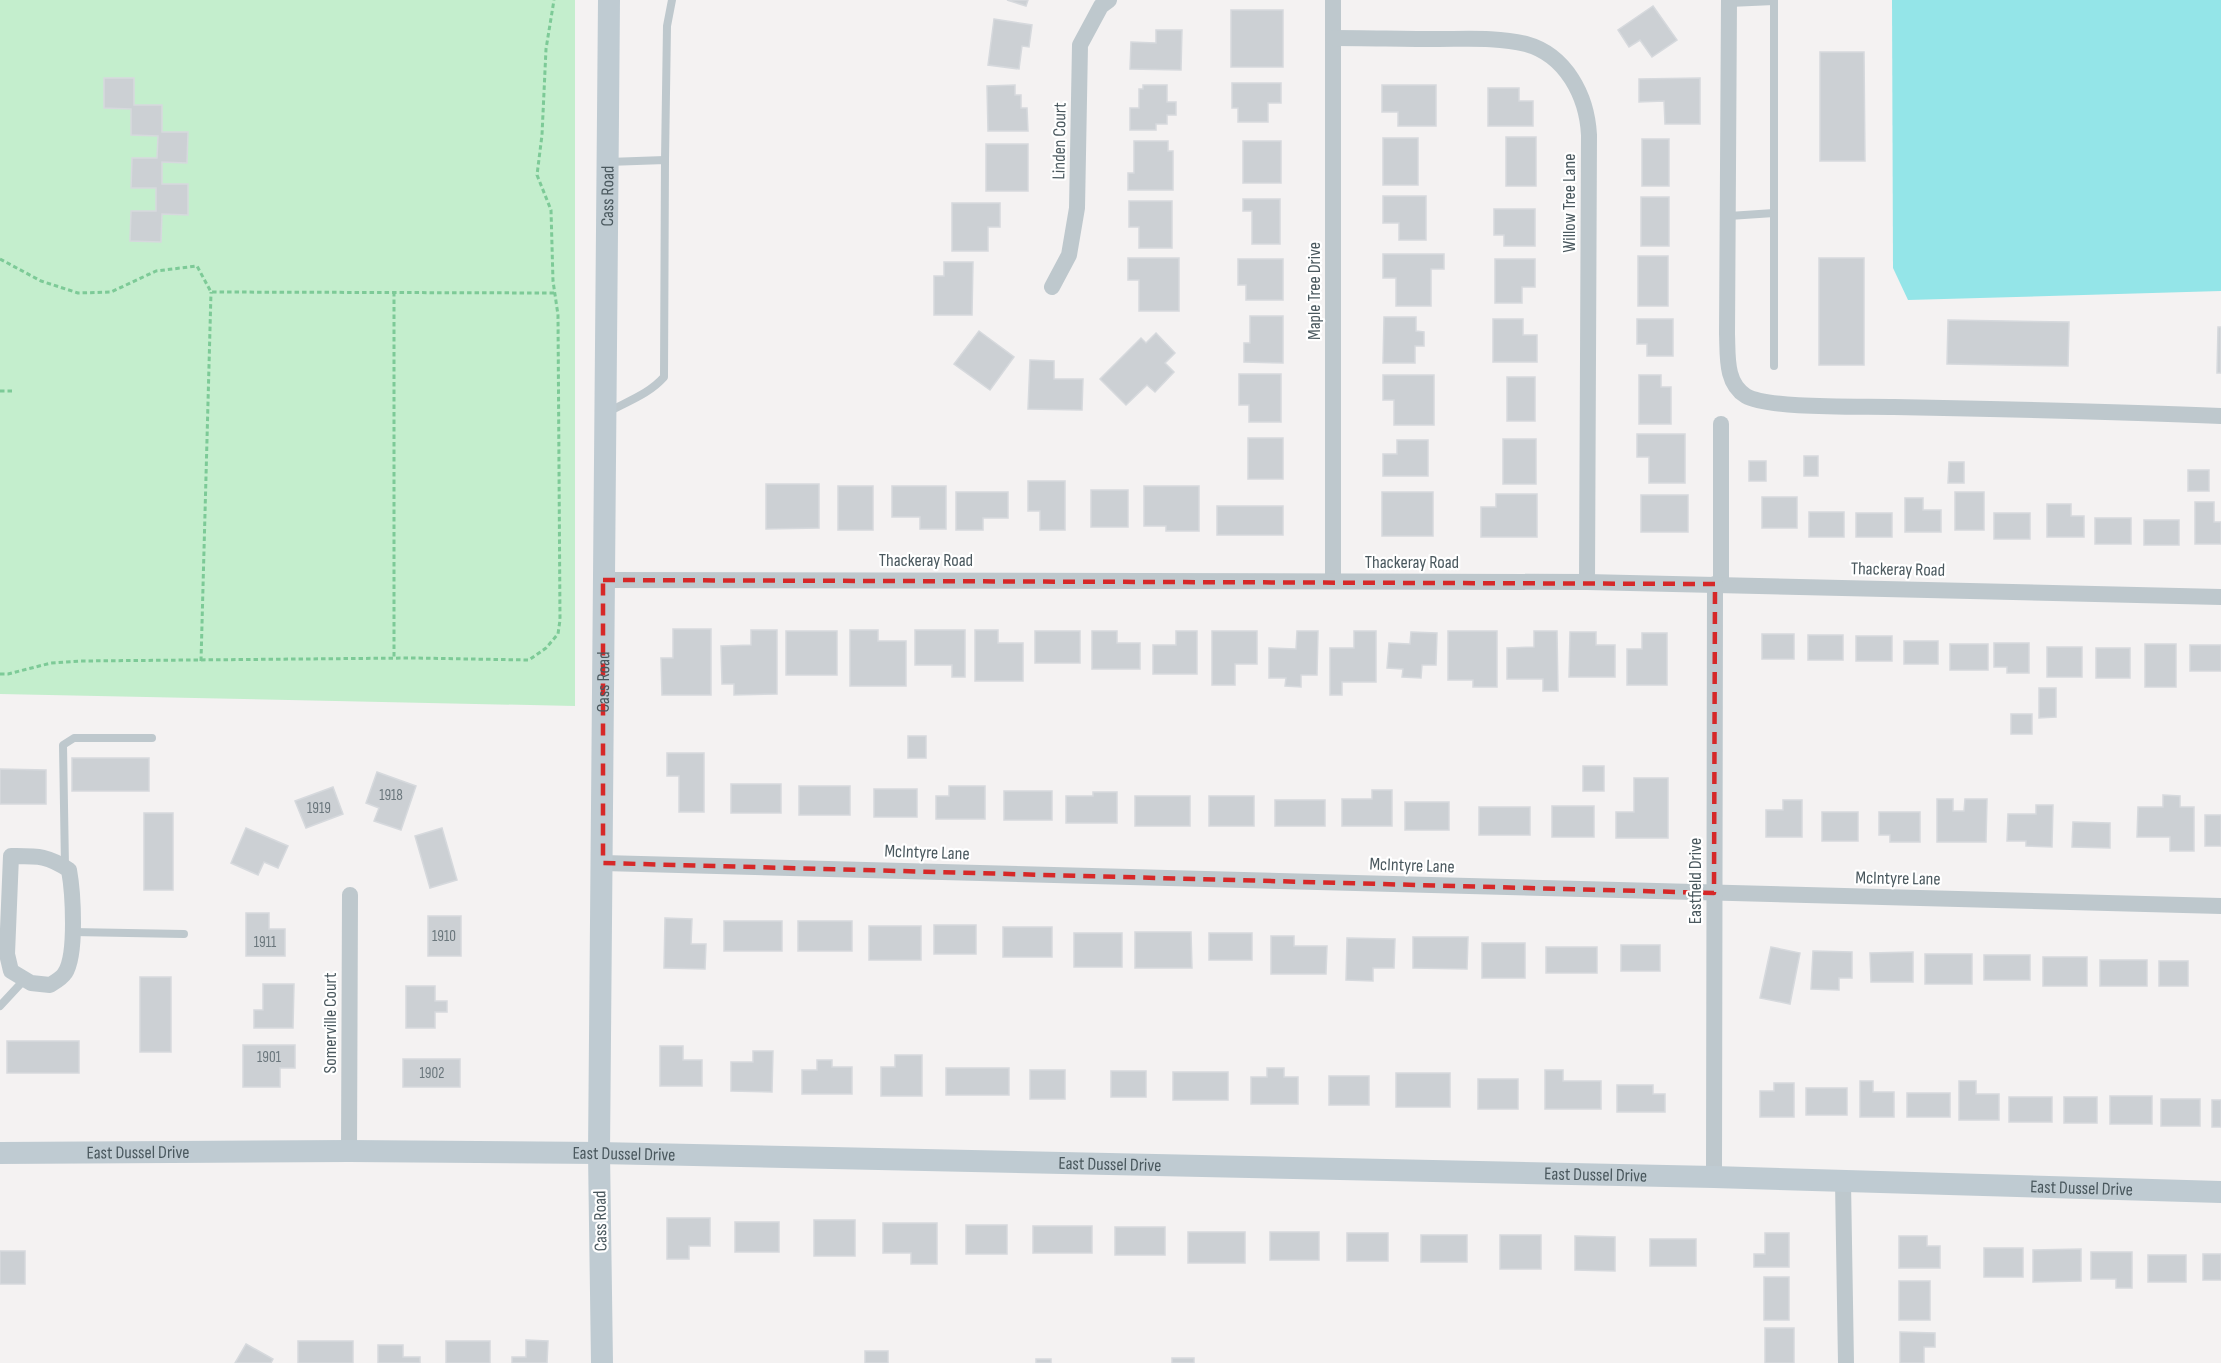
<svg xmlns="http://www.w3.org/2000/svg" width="2221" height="1363" font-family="'Sofia Sans Condensed',sans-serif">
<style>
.green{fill:#c4eecd}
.water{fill:#94e5e8}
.building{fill:#ccd0d4;stroke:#d6d9dd;stroke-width:1.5}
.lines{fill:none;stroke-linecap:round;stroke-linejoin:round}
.path{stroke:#7dca97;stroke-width:3;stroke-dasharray:4.5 3;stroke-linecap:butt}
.lane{stroke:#bec8cd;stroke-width:8}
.street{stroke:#bec8cd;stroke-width:16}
.secondary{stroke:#bfcbd2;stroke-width:22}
.marked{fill:none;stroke:#d62828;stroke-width:4.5;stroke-dasharray:12 8;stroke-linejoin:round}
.labels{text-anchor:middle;stroke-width:4.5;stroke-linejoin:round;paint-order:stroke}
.number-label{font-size:15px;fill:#6a767c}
.street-label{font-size:18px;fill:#4a585e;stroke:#fff}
</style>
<rect width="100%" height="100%" fill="#f4f2f2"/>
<path class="green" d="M0,0H575V706L0,694Z"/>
<path class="water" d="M1892,0H2221V291L1908,300L1893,268Z"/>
<g class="building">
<path d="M1007,0H1028L1026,6Z"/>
<path d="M1653,6L1677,40L1652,57L1640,40L1629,47L1618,30Z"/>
<rect x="1231" y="10" width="52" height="57"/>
<path d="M994,19L1032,25L1029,47L1022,46L1019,69L988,65Z"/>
<path d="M1156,30H1182L1181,70L1130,69L1131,42L1156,43Z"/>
<path d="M1820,52H1864L1865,161H1820Z"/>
<path d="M104,78H134V105H162V132H188L187,163L162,162V184H188V215L162,214L161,242L130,241L131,211H156V188H131L132,158H157L158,136L131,135V109L104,108Z"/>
<path d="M1700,78V124H1665L1664,101L1639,102V79Z"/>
<path d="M1232,83H1281V103H1268V122H1238V108H1232Z"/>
<path d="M1015,85V95H1021V108H1027L1028,131H988L987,86Z"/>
<path d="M1143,85H1167V102H1176V115H1167V124H1156V130H1130V108H1139V89H1143Z"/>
<path d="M1382,85H1436V126H1398V112H1382Z"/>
<path d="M1488,88H1519V101H1533V126H1488Z"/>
<rect x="1506" y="137" width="30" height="49"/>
<rect x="1383" y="138" width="35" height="47"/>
<rect x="1642" y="139" width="27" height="47"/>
<path d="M1134,141H1168V151H1173V190H1128V173H1134Z"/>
<rect x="1243" y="141" width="38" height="42"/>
<rect x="986" y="144" width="42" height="47"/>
<path d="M1383,196H1426V240H1399V223H1383Z"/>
<rect x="1641" y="197" width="28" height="49"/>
<path d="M1243,199H1280V244H1252V211H1243Z"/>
<path d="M1129,201H1172V248H1139V227H1129Z"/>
<path d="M952,203H1000V227H988V251H952Z"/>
<path d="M1494,209H1535V246H1504V235H1494Z"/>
<path d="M1383,254H1444V269H1431V306H1396V278H1383Z"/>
<rect x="1638" y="256" width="30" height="50"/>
<path d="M1128,258H1179V311H1139V280H1128Z"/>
<rect x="1819" y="258" width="45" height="107"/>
<path d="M1238,259H1283V300H1246V285H1238Z"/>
<path d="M1495,259H1535V287H1522V303H1495Z"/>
<path d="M944,262H973L972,315H934V276H944Z"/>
<path d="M1250,316H1283V363L1244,362V343H1250Z"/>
<path d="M1384,317H1416V331L1424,332V346H1415V363H1383Z"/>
<path d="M1493,319H1523V335H1537V362H1493Z"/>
<path d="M1637,319H1673V356H1647V344H1637Z"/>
<path d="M1948,320L2069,322L2068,366L1947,364Z"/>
<path d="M2218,327H2221V373H2217Z"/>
<path d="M979,331L1014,357L990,390L954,364Z"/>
<path d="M1156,333L1175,353L1165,363L1174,372L1155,392L1147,385L1126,405L1100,379L1141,338L1146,343Z"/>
<path d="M1030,360L1054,361V379H1083L1082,410L1028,409Z"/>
<path d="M1239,374H1281V422H1249V405H1239Z"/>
<path d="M1383,375H1434V425H1394V400H1383Z"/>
<path d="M1639,375H1661V387H1671V424H1639Z"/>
<rect x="1507" y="377" width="28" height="44"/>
<path d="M1637,434H1685V483H1649V457H1637Z"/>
<rect x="1248" y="438" width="35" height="41"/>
<rect x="1503" y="439" width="33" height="45"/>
<path d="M1397,440H1428V476H1383V454H1397Z"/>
<rect x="1804" y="456" width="14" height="20"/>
<rect x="1749" y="461" width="17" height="20"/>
<path d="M1949,462H1964V483H1948Z"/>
<rect x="2188" y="470" width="21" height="21"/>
<path d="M1028,481H1065V530H1040V511H1028Z"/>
<path d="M766,484H819V528L766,529Z"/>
<rect x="838" y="486" width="35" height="44"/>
<path d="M892,486H946V529H920V517H892Z"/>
<path d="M1144,486H1199V531H1166V526H1144Z"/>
<rect x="1091" y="490" width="37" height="37"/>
<path d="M956,492H1008V518H983V530H956Z"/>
<rect x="1382" y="492" width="51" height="44"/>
<rect x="1955" y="492" width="29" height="38"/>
<path d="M1496,494H1537V537H1481V507H1496Z"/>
<rect x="1641" y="495" width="47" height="37"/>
<rect x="1762" y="497" width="35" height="31"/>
<path d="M1905,498H1923V510H1941V532H1905Z"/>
<path d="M2195,502H2214V522H2221V544H2195Z"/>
<path d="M2047,504H2071V516H2084V537H2047Z"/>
<rect x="1217" y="506" width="66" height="29"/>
<rect x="1809" y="512" width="35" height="25"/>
<rect x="1856" y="513" width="36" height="24"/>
<rect x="1994" y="513" width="36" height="26"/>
<rect x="2095" y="518" width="36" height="26"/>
<rect x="2144" y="520" width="35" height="25"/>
<path d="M673,629H711V695H662L661,658H673Z"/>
<path d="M751,630H777V694L734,695V684H722L721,646L751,645Z"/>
<path d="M850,630H878V641H906V686H850Z"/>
<path d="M915,630H965V677H952V665H915Z"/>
<path d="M975,630H998V643H1023V681H975Z"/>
<rect x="786" y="631" width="51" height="44"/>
<rect x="1035" y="631" width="45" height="32"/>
<path d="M1092,631H1117V643H1140V669H1092Z"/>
<path d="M1176,631H1197V674H1153V645H1176Z"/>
<path d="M1212,631H1257V664H1235V685H1212Z"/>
<path d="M1297,631H1318L1317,675H1301V687L1285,686L1286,678H1269V648L1296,649Z"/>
<path d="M1354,631H1376V682H1342V695H1330V648H1354Z"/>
<path d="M1448,631H1497V687H1473V680H1448Z"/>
<path d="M1534,631H1557L1558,691H1543V679H1507V648L1534,647Z"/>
<path d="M1411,632L1437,633L1436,665H1422L1421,678L1402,677L1403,669L1387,668L1389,643L1410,644Z"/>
<path d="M1570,632H1596V645H1615V677H1569Z"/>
<path d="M1642,633H1667V685H1627V649H1642Z"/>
<rect x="1762" y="634" width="32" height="25"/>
<rect x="1808" y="635" width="35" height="25"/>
<rect x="1856" y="636" width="36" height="25"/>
<rect x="1904" y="641" width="34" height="23"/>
<path d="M1994,643H2029V673H2007V667H1994Z"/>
<rect x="1950" y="644" width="38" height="26"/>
<rect x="2145" y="644" width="31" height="43"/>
<rect x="2190" y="645" width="31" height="26"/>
<rect x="2047" y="647" width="35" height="30"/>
<rect x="2096" y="648" width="34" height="30"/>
<path d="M2039,688H2056V717L2039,718Z"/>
<rect x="2011" y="714" width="21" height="20"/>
<rect x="908" y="736" width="18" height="22"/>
<path d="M667,753H704V812H679V776H667Z"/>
<rect x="72" y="758" width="77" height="33"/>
<rect x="1583" y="766" width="21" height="25"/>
<path d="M0,769L46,770V804H0Z"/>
<path d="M377,772L416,786L401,830L374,821L379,808L366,803Z"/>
<path d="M1634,778H1668V838H1616V812H1634Z"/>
<rect x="731" y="784" width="50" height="29"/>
<rect x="799" y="786" width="51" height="29"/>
<path d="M949,786H985V819H936V796H949Z"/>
<path d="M333,787L343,814L306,828L295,801Z"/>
<rect x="874" y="789" width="43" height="28"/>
<path d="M1372,790H1392V826H1342V799H1372Z"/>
<rect x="1004" y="791" width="48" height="29"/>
<path d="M1093,792H1117V823H1066V796H1093Z"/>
<path d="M2163,795L2180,796V807H2194V851H2170V837H2137L2138,807H2163Z"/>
<rect x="1135" y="796" width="55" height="30"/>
<rect x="1209" y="796" width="45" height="30"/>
<path d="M1937,799H1953V811H1964L1965,799H1987L1986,842H1937Z"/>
<rect x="1275" y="800" width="50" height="26"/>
<path d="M1783,800H1802V837H1766V810H1783Z"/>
<rect x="1405" y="802" width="44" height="28"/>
<path d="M2036,805H2053L2052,847L2026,846V841H2007L2008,814H2036Z"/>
<rect x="1552" y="806" width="42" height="31"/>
<rect x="1479" y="807" width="51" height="28"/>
<rect x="1822" y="812" width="36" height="29"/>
<path d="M1879,812H1920V842H1890V835H1879Z"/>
<rect x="144" y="813" width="29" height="77"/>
<rect x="2205" y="815" width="16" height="31"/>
<path d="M2073,822L2110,823V848L2072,847Z"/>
<path d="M246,828L288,846L278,868L264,862L258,875L231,863Z"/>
<path d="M442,828L457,880L430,888L415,836Z"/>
<path d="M246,913H269V929H285V956H246Z"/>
<rect x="428" y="916" width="33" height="40"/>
<path d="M665,918L692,919L691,944H706L705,969L664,968Z"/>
<rect x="724" y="921" width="58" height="30"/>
<rect x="798" y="921" width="54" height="30"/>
<rect x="934" y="925" width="42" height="29"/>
<rect x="869" y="926" width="52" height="34"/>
<rect x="1003" y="927" width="49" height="30"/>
<path d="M1135,932H1191L1192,968H1135Z"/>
<rect x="1074" y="933" width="48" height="34"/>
<rect x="1209" y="933" width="43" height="27"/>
<path d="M1271,936H1294V946H1327L1326,974H1271Z"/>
<path d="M1413,937H1468L1467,969L1413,968Z"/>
<path d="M1347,938L1395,939L1394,968H1373V981L1346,980Z"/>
<rect x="1482" y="943" width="43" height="35"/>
<rect x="1621" y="945" width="39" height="26"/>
<rect x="1546" y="947" width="51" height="26"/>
<path d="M1771,947L1800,953L1790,1004L1760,998Z"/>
<path d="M1813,951L1852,952V978H1839V990L1811,989Z"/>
<path d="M1913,952V982H1871L1870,953Z"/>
<rect x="1925" y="954" width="47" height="30"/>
<rect x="1984" y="955" width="46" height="25"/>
<rect x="2043" y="957" width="44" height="29"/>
<rect x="2100" y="960" width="47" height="26"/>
<rect x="2159" y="961" width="29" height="25"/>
<rect x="140" y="977" width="31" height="75"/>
<path d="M263,984H294L293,1028H254V1010H263Z"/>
<path d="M406,986H435V1001H447V1012H435V1028H406Z"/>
<rect x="7" y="1041" width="72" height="32"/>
<path d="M243,1045H295V1068H280V1087H243Z"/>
<path d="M660,1046H683V1060H702V1086H660Z"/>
<path d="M753,1051H773L772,1092L731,1091V1062H753Z"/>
<path d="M895,1055H922V1096H881V1067H895Z"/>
<rect x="403" y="1059" width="57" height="28"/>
<path d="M817,1060H832V1067H852V1094H802V1070H817Z"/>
<rect x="946" y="1068" width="63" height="27"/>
<path d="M1267,1068H1284V1077H1298V1104H1251V1077H1267Z"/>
<rect x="1030" y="1070" width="35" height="29"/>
<path d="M1545,1070H1563V1081H1601V1109H1545Z"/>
<rect x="1111" y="1071" width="35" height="26"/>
<rect x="1173" y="1072" width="55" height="28"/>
<rect x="1396" y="1073" width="54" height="34"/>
<rect x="1329" y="1076" width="40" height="29"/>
<rect x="1478" y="1079" width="40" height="30"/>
<path d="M1860,1081H1873V1092H1894V1117H1860Z"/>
<path d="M1959,1081H1976V1094H1999V1120H1959Z"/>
<path d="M1774,1083H1794V1117H1760V1091H1774Z"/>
<path d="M1617,1085H1653V1094H1665V1112H1617Z"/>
<rect x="1806" y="1088" width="41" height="27"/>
<rect x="1907" y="1093" width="43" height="24"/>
<rect x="2110" y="1096" width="42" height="28"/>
<rect x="2009" y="1097" width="43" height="25"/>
<rect x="2064" y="1097" width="33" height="26"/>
<rect x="2161" y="1099" width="39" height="27"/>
<rect x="2212" y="1100" width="9" height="27"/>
<path d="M667,1218H710V1246H689V1259H667Z"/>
<rect x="814" y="1220" width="41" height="36"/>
<rect x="735" y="1222" width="44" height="30"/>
<path d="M883,1223H937V1264H911V1253H883Z"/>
<rect x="966" y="1225" width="41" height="29"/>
<rect x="1033" y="1226" width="59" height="27"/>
<rect x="1115" y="1227" width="50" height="28"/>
<rect x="1188" y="1232" width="57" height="31"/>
<rect x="1270" y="1232" width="49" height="28"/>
<rect x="1347" y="1233" width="41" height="28"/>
<path d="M1765,1233H1789V1267H1754V1254H1765Z"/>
<rect x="1421" y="1235" width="46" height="27"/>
<rect x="1500" y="1235" width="41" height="34"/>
<path d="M1575,1236L1615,1237V1271L1575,1270Z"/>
<path d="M1899,1236H1927V1246H1940V1268H1899Z"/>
<rect x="1650" y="1239" width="46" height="27"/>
<rect x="1984" y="1248" width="39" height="29"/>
<path d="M2081,1249V1281L2033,1282V1250Z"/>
<rect x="0" y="1251" width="25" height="33"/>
<path d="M2091,1252H2132V1288H2116V1279H2091Z"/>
<rect x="2203" y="1254" width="18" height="26"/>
<rect x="2148" y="1255" width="38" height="27"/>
<rect x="1764" y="1277" width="25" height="43"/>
<rect x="1899" y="1281" width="31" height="39"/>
<rect x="1765" y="1328" width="29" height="35"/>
<path d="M1900,1332L1935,1333V1347H1924V1363H1900Z"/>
<path d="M526,1340L548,1341L547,1363H512V1357H526Z"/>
<rect x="298" y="1341" width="55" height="22"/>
<rect x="446" y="1341" width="44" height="22"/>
<path d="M246,1344L273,1359L271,1363H235Z"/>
<path d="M378,1345H403V1357H420V1363H378Z"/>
<rect x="865" y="1351" width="23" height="12"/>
<rect x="1172" y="1358" width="22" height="5"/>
<rect x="1036" y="1359" width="15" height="4"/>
</g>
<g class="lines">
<g class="path">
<path d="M0,259L41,281L78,293L111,292L156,271L197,266L211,292L555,293"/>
<path d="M394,292V659"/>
<path d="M0,391H12"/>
<path d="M201,661L211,292"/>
<path d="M0,674H8L51,663L80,661L412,658L529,660L546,648L558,634L560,620L558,315L553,281L551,210L537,175L542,135L546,49L554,0"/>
</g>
<g class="lane">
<path d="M1729,3L1774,1"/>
<path d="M665,160L667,26L672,0"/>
<path d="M608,162L665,160L664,377C649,394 628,401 608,412"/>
<path d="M1729,216L1774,213V0"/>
<path d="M1774,366V213"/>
<path d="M65,867L63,745L74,738H152"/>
<path d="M72,932L184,934"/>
<path d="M0,1006L25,979"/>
</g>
<g class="street">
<path d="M1333,0V581"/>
<path d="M1729,0L1727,334C1728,356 1725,383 1746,396C1768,409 1864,406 1894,407C2003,409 2112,411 2221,416"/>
<path d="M1333,38C1368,38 1403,39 1439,39C1465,39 1500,37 1526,44C1566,55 1587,96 1589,135L1587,582"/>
<path d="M1052,287L1069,255L1077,208L1080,45L1101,6L1109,0"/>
<path d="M1721,424V584"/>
<path d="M603,580L1587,582L2221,597"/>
<path d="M11,856C37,856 47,855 69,870C73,892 77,955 65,973C62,978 55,982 50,985L31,983L11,971L7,954Z"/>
<path d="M603,863L2221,906"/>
<path d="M349,1151L350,895"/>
<path d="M1714,1177L1715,584"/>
<path d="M1843,1182L1846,1363"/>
</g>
<g class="secondary">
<path id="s1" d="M0,1153L349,1151L599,1153L1714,1177L2221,1192"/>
<path id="s2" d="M602,1363L599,1153L609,0"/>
</g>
</g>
<path class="marked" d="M603,580L1715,584L1714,893L603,863Z"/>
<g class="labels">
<g class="number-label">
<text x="391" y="800">1918</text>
<text x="319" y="813">1919</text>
<text x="444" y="941">1910</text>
<text x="265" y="947">1911</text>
<text x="269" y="1062">1901</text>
<text x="432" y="1078">1902</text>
</g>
<g class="street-label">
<text transform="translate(1059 141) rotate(-89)" y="6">Linden Court</text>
<text dy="6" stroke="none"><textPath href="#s2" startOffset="1167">Cass Road</textPath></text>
<text transform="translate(1569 203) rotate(-90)" y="6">Willow Tree Lane</text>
<text transform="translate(1314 291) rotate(-90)" y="6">Maple Tree Drive</text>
<text x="926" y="566">Thackeray Road</text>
<text x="1412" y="568">Thackeray Road</text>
<text transform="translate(1898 569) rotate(1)" y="6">Thackeray Road</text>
<text dy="6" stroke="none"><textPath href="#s2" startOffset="681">Cass Road</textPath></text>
<text transform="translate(927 852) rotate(2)" y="6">McIntyre Lane</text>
<text transform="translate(1412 865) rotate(2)" y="6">McIntyre Lane</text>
<text transform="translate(1898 878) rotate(1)" y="6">McIntyre Lane</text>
<text transform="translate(1695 881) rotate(-90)" y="6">Eastfield Drive</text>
<text transform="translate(330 1023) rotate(-90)" y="6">Somerville Court</text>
<text dy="6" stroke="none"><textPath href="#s1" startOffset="138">East Dussel Drive</textPath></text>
<text dy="6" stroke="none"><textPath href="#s1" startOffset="624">East Dussel Drive</textPath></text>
<text dy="6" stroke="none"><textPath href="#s1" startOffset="1110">East Dussel Drive</textPath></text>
<text dy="6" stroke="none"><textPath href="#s1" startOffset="1596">East Dussel Drive</textPath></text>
<text dy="6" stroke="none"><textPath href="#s1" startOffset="2082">East Dussel Drive</textPath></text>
<text transform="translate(600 1221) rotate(-91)" y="6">Cass Road</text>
</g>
</g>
</svg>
